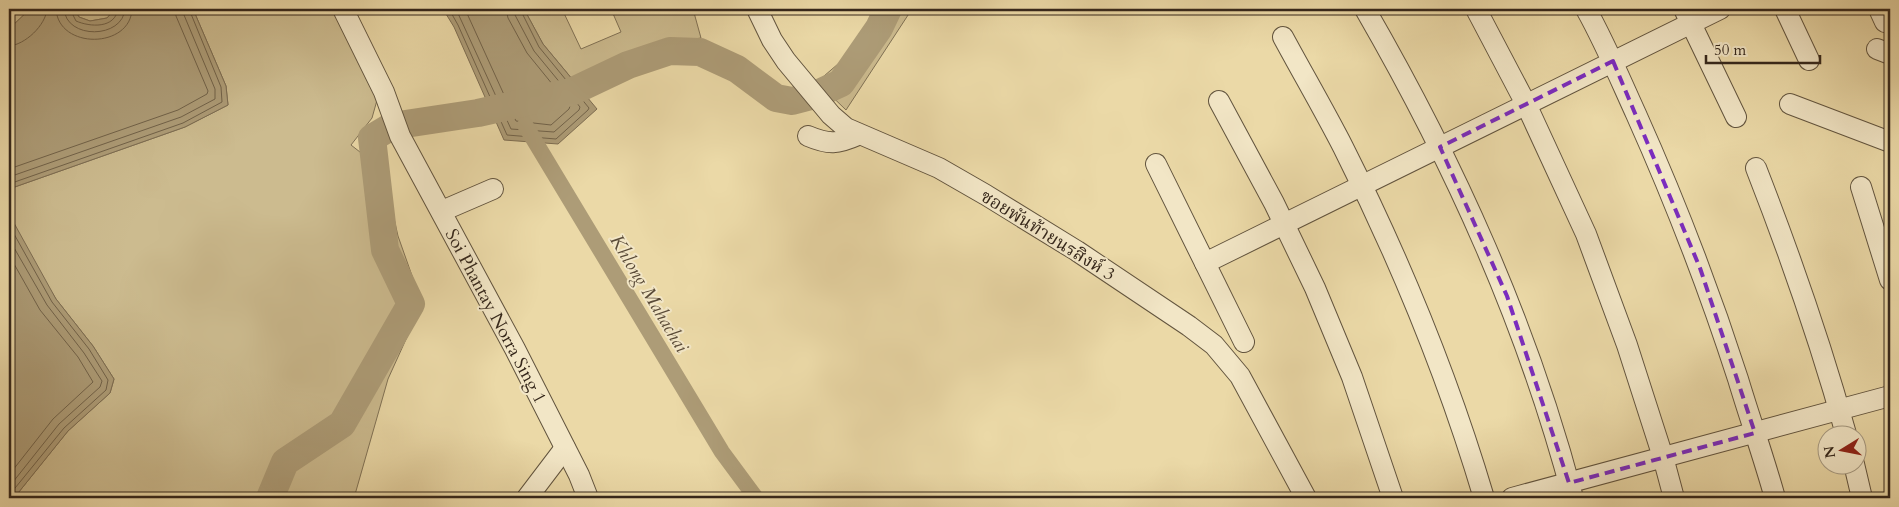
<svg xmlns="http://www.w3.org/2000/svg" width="1899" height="507" font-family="Cardo,'Noto Serif Thai',serif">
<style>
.green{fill:#ccbb8f;stroke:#807155}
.water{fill:#ad9c77;stroke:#7d6d52}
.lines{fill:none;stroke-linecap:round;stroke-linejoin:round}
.shore{stroke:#716249;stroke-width:1}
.canal{stroke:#ad9c77;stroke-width:16}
.river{stroke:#ad9c77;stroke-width:28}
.minor-casing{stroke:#62543e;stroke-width:22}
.minor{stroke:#f2e6c6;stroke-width:20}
.marked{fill:none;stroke:#7b2cbf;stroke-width:4;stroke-dasharray:10 6;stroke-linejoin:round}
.labels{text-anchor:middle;stroke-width:4;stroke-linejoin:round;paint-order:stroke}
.street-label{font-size:18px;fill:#35271b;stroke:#f2e6c6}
.water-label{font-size:19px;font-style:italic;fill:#594a37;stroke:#f2e6c6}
</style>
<rect width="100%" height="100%" fill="#ebd9a7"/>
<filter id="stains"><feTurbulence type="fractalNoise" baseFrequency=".004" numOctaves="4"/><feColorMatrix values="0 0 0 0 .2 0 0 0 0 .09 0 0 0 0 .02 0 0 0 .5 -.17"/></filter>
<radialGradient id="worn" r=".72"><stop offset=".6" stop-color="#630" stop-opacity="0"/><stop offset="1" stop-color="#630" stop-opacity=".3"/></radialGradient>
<g class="green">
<path d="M9,9H30L9,29Z"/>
<path d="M74,9H115L107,18L90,21L79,17Z"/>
<path d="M193,9H338L379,93L372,118L351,145L383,170L398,236L422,304L388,379L354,498H14L68,431L110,393L114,379L93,346L56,299L31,258L9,214V189L185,127L228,105L226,86Z"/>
<path d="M524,9H562L581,49L621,32L611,9H693L701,38L636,49L573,80L543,44Z"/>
<path d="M878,9H912L846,110L817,82L852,52Z"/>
</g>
<g class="water">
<path d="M30,9H74L79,17L90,21L107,18L115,9H193L226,86L228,105L185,127L9,189V29Z"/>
<path d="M443,9H524L543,44L597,109L558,144L504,140L454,27Z"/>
<path d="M9,214L56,299L93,346L114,379L110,393L68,431L14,498H9Z"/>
</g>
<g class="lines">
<g class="shore">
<path d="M56,9C58,50 131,49 132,9"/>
<path d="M64,9C66,40 123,39 125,9"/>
<path d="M70,9L76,21C90,27 115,29 118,9"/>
<path d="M449,9L458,25L507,135L556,139L588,110L589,108L539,47L520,9"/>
<path d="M456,9L511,129L554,132L579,110L580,107L534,51L515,15L514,9"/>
<path d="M465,9L516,121L551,125L569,109L570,106L527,53L508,18L506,9"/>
<path d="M9,46C25,45 46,25 47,9"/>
<path d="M9,169L178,110L207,94L208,91L176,16L175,9"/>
<path d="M9,177L181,117L215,99V89L184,15L183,9"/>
<path d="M9,184L183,123L222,102L221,87L189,9"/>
<path d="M9,225L52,302L89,349L108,380L106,390L64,428L11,493L10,498"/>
<path d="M9,239L47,305L84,353L102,381L100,387L59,424L9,487"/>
<path d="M9,255L40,310L78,357L93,382L53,419L9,475"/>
</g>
<path class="canal" d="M525,125L722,452L756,498"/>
<path class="river" d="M270,498L285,462L342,424L411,304L385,250L372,138L392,126L478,113L571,92L628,65L670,51L700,52L737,69L776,98L792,101L815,95L841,83L879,28L888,9"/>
<defs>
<g id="minor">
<path d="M343,9L384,92L400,136L515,349L579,475L588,498"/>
<path d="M757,9L772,40L786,61L831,115L846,128L939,168L986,195L1077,251L1189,326L1214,345L1240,376L1306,498"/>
<path d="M1365,9C1455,165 1527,324 1573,498"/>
<path d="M1476,9L1526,104L1586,234L1627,345L1663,457L1674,498"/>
<path d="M1586,9C1605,43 1620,79 1636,114C1675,201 1709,289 1738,379C1750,419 1764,458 1775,498"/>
<path d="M1684,9L1736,117"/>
<path d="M1785,9L1809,60"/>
<path d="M1879,9L1885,22"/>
<path d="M1283,37C1303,74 1324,110 1343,147C1400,260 1448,377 1484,498"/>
<path d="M1877,49L1890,54"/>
<path d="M1219,101L1274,203L1315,288L1352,377L1393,498"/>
<path d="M1790,104L1890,142"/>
<path d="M808,136C829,145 838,144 858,135"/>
<path d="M1156,164L1244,342"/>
<path d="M1756,168C1790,255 1821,344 1846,434"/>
<path d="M1861,187L1890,280"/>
<path d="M442,211L493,189"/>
<path d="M1205,263L1720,9"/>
<path d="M1854,464L1862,498"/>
<path d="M527,498L565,448"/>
<path d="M1512,498L1890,396"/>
</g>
</defs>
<use href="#minor" class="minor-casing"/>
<use href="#minor" class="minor"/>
</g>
<path class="marked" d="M1613,61L1700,268L1755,433L1569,483L1507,296L1440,147Z"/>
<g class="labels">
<g class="street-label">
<text transform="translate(1048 235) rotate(32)" y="6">ซอยพันท้ายนรสิงห์ 3</text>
<text transform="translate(496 316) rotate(62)" y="6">Soi Phantay Norra Sing 1</text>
</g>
<g class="water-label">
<text transform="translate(650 293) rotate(59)" y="7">Khlong Mahachai</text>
</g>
</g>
<rect width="1899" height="507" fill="none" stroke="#ebd9a7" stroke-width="30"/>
<rect x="10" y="10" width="1879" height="487" fill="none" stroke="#35271b" stroke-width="2.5"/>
<rect x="15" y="15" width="1869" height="477" fill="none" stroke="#35271b"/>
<g transform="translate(1842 450) rotate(260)"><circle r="24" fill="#f2e6c6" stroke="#a69a82"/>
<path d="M0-4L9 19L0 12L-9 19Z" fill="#8f2418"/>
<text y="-8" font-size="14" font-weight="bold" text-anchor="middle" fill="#35271b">N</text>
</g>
<path d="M1706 55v8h114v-8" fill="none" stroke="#35271b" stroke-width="2.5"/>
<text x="1714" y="55" font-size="15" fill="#35271b" stroke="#f2e6c6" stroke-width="4" paint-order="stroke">50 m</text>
<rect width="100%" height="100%" filter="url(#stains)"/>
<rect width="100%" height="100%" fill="url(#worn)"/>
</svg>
